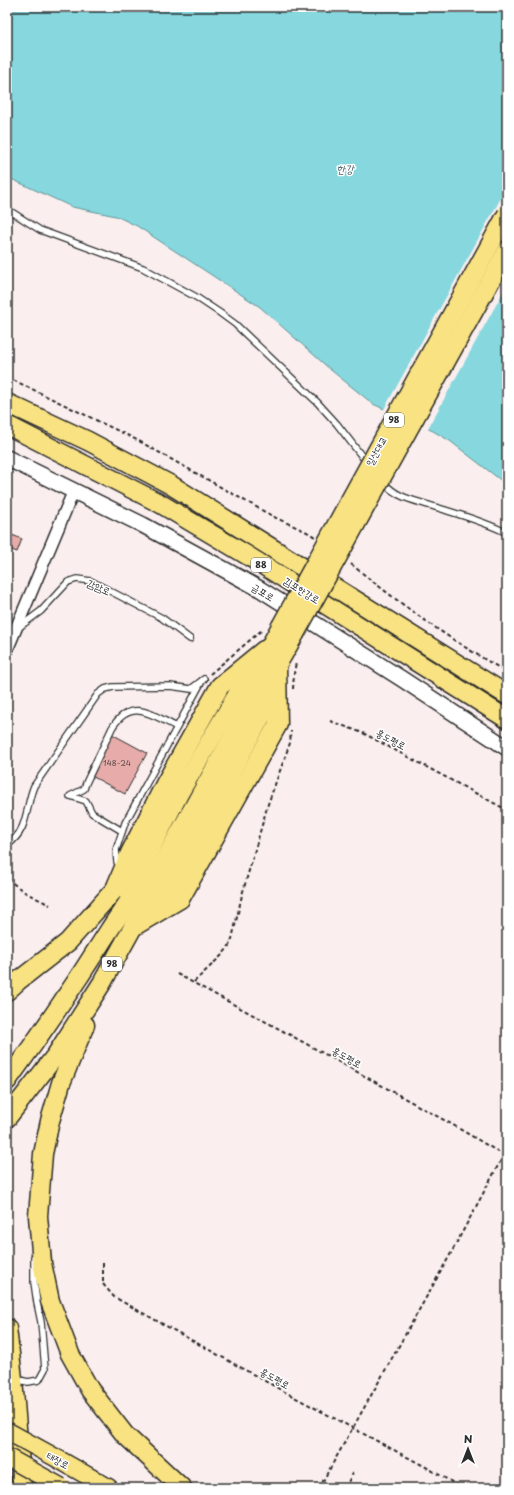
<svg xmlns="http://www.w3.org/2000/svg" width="514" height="1495" font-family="'Playpen Sans','Poor Story',sans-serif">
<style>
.water{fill:#86d8de;stroke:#629396}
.pier{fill:#faeeee}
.building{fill:#e7aca9;stroke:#2b2b2b}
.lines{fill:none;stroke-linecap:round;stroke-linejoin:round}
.service-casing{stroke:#2b2b2b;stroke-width:8}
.minor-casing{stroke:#2b2b2b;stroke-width:14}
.secondary-casing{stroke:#2b2b2b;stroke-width:18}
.primary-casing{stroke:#2b2b2b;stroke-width:20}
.trunk-casing{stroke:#2b2b2b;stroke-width:21}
.path{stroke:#2b2b2b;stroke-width:2;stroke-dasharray:4 3;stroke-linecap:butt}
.service{stroke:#fff;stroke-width:5.5}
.minor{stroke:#fff;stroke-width:11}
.secondary{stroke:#fff;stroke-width:15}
.primary{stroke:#f8e281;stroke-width:17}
.trunk{stroke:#f8e281;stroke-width:18}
.primary-bridge-casing{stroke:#2b2b2b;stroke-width:20;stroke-linecap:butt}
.trunk-bridge-casing{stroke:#2b2b2b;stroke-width:21;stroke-linecap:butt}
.primary-bridge{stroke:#f8e281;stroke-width:17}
.trunk-bridge{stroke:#f8e281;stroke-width:18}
.labels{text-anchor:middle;stroke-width:3;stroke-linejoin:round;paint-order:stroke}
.number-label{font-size:8px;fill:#5a4b4a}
.shield{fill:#fff;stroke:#6b6b6b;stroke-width:1}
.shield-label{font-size:9px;font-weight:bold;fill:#2b2b2b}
.street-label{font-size:10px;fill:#2b2b2b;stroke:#fff}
.water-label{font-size:11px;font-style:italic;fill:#465f61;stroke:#fff}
</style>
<rect width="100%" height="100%" fill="#faeeee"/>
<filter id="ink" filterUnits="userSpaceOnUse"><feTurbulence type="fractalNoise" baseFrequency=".025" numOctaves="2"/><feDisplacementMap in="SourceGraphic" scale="8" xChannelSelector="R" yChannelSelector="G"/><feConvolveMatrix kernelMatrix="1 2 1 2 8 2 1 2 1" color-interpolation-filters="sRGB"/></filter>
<g filter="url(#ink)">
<path class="water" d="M7,7H507V485L450,441L433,431L373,404L332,371L260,307L137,226L116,216L72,207L7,177Z"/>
<path class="pier" d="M507,187V285L427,430L383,411Z"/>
<g class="building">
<path d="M7,533L22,539L17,552L7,548Z"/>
<path d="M108,732L147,753L125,794L86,773Z"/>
</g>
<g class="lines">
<defs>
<g id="service">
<path d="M7,209L40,230L143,268L196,297L220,313L235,324L317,402L337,424L367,463"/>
<path d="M383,482C397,498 413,500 432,506C457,514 484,521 507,533"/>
<path d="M18,628L41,611L68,582L77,579L91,581L162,618L190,639"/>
<path d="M122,831L92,813L86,801L70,796L84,789L86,783L112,728C131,697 152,715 177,727"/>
<path d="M7,845C29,831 25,807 34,786L98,694L105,689L113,687L170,686L191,689L204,679"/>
<path d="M117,862L116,850L125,823L202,681"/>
<path d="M15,1379L28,1382L39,1380L45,1369L41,1322L37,1303L34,1282V1257"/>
</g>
<path id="minor" d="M7,650L74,490"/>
<path id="secondary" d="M7,458L143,525L260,589L402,679L507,748"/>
<path id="primary" d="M58,1459L109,1488"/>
<g id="trunk">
<path d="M7,403L88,441L171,485L507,695"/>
<path d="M7,425L161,504L250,557L507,719"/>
<path d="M239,704L281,626"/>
<path d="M128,893L180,792L241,688"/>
<path d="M143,916L165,890L211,809L261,717L271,684"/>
<path d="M133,927L180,899L278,724L277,665"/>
<path d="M7,991L18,981L68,942L115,889L130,853L165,784L220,686L264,650"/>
<path d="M85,1025L61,1083L50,1121L43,1154L38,1216L42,1263L50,1301L70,1354L90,1390L125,1435L182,1488"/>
<path d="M7,1081C42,1033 76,983 108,932C118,916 130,901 140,884"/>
<path d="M7,1118L56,1055L102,983L133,927L141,903L198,799L247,711L277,665L295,634"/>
<path d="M7,1328L13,1379L22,1488"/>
</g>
</defs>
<use href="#service" class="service-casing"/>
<use href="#minor" class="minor-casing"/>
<use href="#secondary" class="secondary-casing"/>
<use href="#primary" class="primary-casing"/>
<use href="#trunk" class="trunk-casing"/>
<g class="path">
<path d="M7,377L137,440L274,517L307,532L315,537"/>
<path d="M351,564C400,604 451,641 507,672"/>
<path d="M210,674L262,630"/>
<path d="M293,689L294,674L296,662"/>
<path d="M330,721L363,733L507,810"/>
<path d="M7,879L26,893L50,905"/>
<path d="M177,974L283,1031L453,1125L507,1157"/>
<path d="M194,982L221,956L228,948L232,939L242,895L268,804L290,743L291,731"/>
<path d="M103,1263V1284L114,1297L283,1391L424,1466L462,1488"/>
<path d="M319,1488L450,1255L507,1149"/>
<path d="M345,1488L353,1473"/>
</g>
<use href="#service" class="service"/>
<use href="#minor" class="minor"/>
<use href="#secondary" class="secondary"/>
<use href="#primary" class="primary"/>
<use href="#trunk" class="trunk"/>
<defs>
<g id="primary-bridge">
<path d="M7,1431L58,1459"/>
<path d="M7,1457L61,1487"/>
</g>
<g id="trunk-bridge">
<path d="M281,626L507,214"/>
<path d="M295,634L507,251"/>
</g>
</defs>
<use href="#primary-bridge" class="primary-bridge-casing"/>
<use href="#trunk-bridge" class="trunk-bridge-casing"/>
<use href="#primary-bridge" class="primary-bridge"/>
<use href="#trunk-bridge" class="trunk-bridge"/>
</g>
</g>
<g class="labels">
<g class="number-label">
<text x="117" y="766">148-24</text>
</g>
<g class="shield">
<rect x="384" y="413" width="20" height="14" rx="3"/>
<rect x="251" y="558" width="20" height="14" rx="3"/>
<rect x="102" y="957" width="20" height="14" rx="3"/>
</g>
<g class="shield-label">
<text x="394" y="423">98</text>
<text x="261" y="568">88</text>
<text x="112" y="967">98</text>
</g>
<g class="street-label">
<text transform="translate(376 451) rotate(-61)" y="4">일산대교</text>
<text transform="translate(99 587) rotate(24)" y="4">감암로</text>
<text transform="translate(302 590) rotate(32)" y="4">김포한강로</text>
<text transform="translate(263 592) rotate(31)" y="4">금포로</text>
<text transform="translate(391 739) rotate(28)" y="4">홍도평로</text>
<text transform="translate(347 1057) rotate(29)" y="4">홍도평로</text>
<text transform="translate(275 1378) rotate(29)" y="4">홍도평로</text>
<text transform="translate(58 1460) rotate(29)" y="4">태장로</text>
</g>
<g class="water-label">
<text x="345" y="173">한강</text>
</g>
</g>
<rect width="514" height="1495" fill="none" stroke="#fff" stroke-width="24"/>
<rect x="12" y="12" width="490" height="1471" fill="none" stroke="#2b2b2b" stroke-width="1.5" filter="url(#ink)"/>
<g transform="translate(468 1449)" stroke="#ffffff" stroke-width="3" paint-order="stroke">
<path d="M0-3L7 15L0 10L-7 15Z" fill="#2b2b2b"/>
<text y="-6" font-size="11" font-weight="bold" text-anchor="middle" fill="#2b2b2b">N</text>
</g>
</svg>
